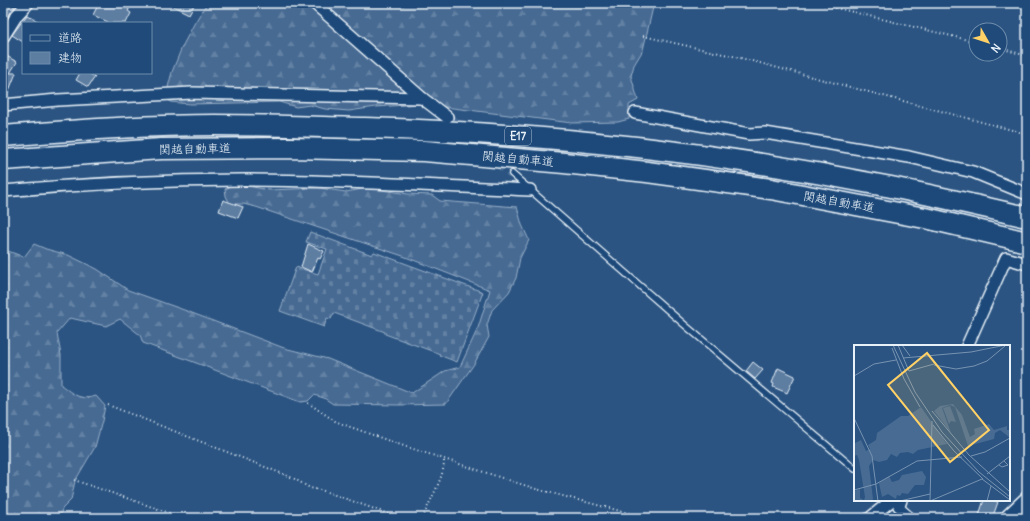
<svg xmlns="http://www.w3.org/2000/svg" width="1030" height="521" font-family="Delius,'Klee One',sans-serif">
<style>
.forest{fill:url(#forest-firs);stroke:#98aec6}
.cemetery{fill:url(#cemetery-stones);stroke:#98aec6}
.building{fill:#5d7da1;stroke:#e8f1f8}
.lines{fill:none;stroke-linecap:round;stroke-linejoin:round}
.minor-tunnel{stroke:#476c94;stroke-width:11;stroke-dasharray:11 5.5;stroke-linecap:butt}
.service-casing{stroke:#e8f1f8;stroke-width:8}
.minor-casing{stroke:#e8f1f8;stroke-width:14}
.tertiary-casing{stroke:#e8f1f8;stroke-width:17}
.motorway-casing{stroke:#e8f1f8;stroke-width:23}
.path{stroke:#e8f1f8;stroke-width:2;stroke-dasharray:1 3;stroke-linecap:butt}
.service{stroke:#1f4a7a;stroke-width:5.5}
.minor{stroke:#1f4a7a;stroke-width:11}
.tertiary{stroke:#1f4a7a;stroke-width:14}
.motorway{stroke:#1f4a7a;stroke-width:20}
.labels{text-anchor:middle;stroke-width:3.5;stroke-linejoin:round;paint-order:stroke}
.shield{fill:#1f4a7a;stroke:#acbfd2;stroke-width:1}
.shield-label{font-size:11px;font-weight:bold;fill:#e8f1f8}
.street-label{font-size:12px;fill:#e8f1f8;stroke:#1f4a7a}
.inset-road{fill:none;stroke:#7793b1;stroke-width:1}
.view{fill:#ffd166;fill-opacity:0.15;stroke:#ffd166;stroke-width:2}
.inset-edge{fill:none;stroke:#e8f1f8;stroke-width:2}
</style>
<defs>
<pattern id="forest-firs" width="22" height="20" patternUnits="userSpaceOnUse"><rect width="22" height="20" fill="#476b93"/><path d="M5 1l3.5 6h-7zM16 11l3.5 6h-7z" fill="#6281a3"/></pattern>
<pattern id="cemetery-stones" width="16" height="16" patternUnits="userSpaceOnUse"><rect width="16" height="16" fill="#476b93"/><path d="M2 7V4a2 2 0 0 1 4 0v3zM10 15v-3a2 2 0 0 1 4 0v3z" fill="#6281a3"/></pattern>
</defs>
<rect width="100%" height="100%" fill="#2b5482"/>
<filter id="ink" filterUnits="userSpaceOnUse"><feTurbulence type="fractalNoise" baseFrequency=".025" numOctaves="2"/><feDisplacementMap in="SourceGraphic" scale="8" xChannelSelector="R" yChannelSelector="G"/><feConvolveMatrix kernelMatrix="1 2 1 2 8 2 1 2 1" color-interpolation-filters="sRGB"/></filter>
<g filter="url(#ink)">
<g class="forest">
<path d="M207,3H654L643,50L634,65L631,76L638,100L629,105V119L618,122L572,123L421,104L376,107L349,111L325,109L310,105L296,107L279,102L190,104L170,102L167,91L172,72L182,47L194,24Z"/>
<path d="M234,185H242L269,190L319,188L346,192L368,188L408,194L432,195L440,201L517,207L522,225L529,240L520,258L516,278L509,292L492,310L487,325L489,337L474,364L446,404L399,405L333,404L324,398L314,395L308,401L300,402L143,343L140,335L120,319L106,326L70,318L57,333L61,355V385C73,394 80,401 96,396L105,406L102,421L95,447L75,481L71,500L62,509L60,518H3V271L8,251L24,257L34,244L46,249L68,255L97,269L128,290L184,310L284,348L328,359L412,393L445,371L460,367L478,328L490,290L403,256L256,207L243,204H230L226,196L225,189Z"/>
</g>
<path class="cemetery" d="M310,232L372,255L374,252L483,292L457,362L439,355L440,354L385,334V332L334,313L331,319L327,318L324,327L280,311L296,267L318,274L327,249L306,242Z"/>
<g class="building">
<path d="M3,3H15L13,6L15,7L3,24Z"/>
<path d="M99,3H132L128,11L131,13L126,23H110L93,15Z"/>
<path d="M167,3H195L189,14Z"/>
<path d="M27,15L41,23H23V42L12,35Z"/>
<path d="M3,54L17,62L10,73H16L6,98H3Z"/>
<path d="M80,73H88L95,77L88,87L76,80Z"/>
<path d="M223,200L243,207L238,218L219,211Z"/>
<path d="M308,244L324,251L320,259L318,258L312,272L301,267Z"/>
<path d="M753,362L763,370L755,379L746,371Z"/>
<path d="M778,368L795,376L787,393L773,387L774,384L772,383Z"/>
<path d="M984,500H992L998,502L993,516H992L991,518H978Z"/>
</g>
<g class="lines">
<path class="minor-tunnel" d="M447,117L512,174"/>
<defs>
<g id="service">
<path d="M512,174L686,326L855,469"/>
<path d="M899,505L914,518"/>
</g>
<g id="minor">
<path d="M314,3L422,98L447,117"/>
<path d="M3,37L17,15L28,3"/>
<path d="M3,105L58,100L192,93L422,98"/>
<path d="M635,113L733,131L749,134L765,133L909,157L973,172L1027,194"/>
<path d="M3,191C82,184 162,180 242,180C338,180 434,186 530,190"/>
<path d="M967,346L1006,258L1027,264"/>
<path d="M899,506L901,500"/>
<path d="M870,518L892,500"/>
</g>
<path id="tertiary" d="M1007,518L1027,499"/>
<g id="motorway">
<path d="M3,136C74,130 144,125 215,125C265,125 315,127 365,128C538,133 711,151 880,185C929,194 978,206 1027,217"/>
<path d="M3,160L161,149L291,148L424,151L564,163L647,172L771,189L930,219L1027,242"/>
</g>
</defs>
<use href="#service" class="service-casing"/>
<use href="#minor" class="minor-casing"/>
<use href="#tertiary" class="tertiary-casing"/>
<use href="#motorway" class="motorway-casing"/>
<g class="path">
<path d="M816,3L976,42"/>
<path d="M643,36L737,57L1027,134"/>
<path d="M1000,48L1027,56"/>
<path d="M308,403L335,421L345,425L398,444L536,489L647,518"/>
<path d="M108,405L293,478L310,488L321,490L400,518"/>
<path d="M74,480L184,518"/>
<path d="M423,518C429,500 445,478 444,459"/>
</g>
<use href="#service" class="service"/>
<use href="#minor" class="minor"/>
<use href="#tertiary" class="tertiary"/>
<use href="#motorway" class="motorway"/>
</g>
</g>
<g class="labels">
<rect class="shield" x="505" y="127" width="26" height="18" rx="3"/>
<g class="shield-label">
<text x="518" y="140">E17</text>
</g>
<g class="street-label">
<text transform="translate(195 149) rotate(-1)" y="4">関越自動車道</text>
<text transform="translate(518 159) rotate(5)" y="4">関越自動車道</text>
<text transform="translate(839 202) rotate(10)" y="4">関越自動車道</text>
</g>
</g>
<g transform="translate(854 345)">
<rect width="156" height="156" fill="#2b5482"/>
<path d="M99,59L108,70L116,92L121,89L120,84L135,79L140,85L153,81V85H156L155,92L146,85L141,88L140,94L114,101L101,62L96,60L88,63L97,88L80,66L86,61ZM67,62L93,99L64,105L59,109L54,107L46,108L43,112L37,109L33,115L25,117L19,115L15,121L19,154L18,156H0V146L6,144V153L10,155L11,152L5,115L3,110L0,111L1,98L7,95L12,106L16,104L14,100L22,95L23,88L47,71H54ZM68,126L72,132L70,140H61L54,149L48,148L46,151L43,150L42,154L34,149L28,152L25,138L35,131L38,137L45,135L48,130Z" fill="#476b93"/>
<path d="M96,61L102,77L97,76L95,79L89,63Z" fill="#476b93"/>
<path class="inset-road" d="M39,0L61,47L88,87L125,127L156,152M44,0L49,12M48,0L56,11M38,3L50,34L66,62M49,12L55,26L80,19M49,13L117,7L152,0M80,20L102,24L120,21L133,16L151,1M0,31L20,19L42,15M78,66L115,110L156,147M0,73L18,111L24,156M79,80L100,106L129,134M117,111L131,107L156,93M145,120L148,122L154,120L150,116M133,129L156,111M128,134L156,155M0,145L22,139L63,116L108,112M46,156L76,149M76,156L78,76M76,156L128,134M133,156L137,141"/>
<path class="view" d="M73,8L135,85L96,117L34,40Z"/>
<rect width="156" height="156" class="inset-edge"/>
</g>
<rect width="1030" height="521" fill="none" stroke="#1f4a7a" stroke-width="16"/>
<rect x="8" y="8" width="1014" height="505" fill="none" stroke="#e8f1f8" stroke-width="1.5" filter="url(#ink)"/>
<rect x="22" y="22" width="130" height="52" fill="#1f4a7a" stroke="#6f8dac"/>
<rect x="30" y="35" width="20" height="6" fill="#1f4a7a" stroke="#6f8dac"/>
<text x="58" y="42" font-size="12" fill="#e8f1f8">道路</text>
<rect x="30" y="52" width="20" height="12" fill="#5d7da1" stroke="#6f8dac"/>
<text x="58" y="62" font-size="12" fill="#e8f1f8">建物</text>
<g transform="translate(988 42) rotate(129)"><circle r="19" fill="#1f4a7a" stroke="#6f8dac"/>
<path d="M0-3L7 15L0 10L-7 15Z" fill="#ffd166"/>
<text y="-6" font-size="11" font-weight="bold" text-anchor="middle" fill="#e8f1f8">N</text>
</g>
</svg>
